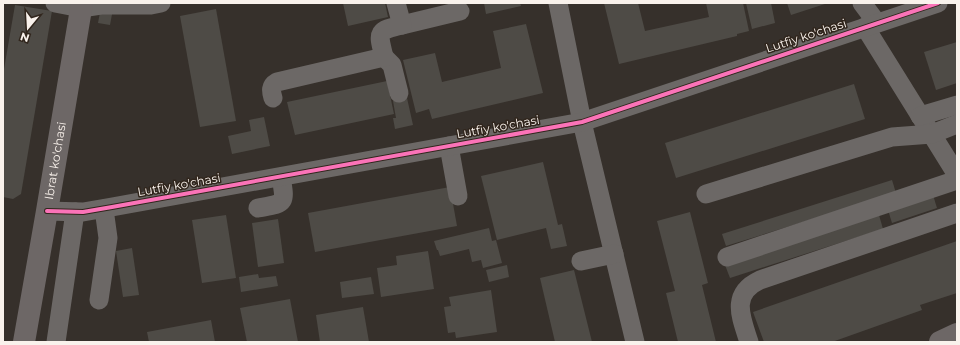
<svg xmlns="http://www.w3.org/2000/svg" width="960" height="345" font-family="Montserrat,sans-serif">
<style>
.building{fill:#4e4b46}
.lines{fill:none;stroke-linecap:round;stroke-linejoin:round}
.minor{stroke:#6c6866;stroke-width:19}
.major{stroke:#6d6766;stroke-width:22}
.cycleway-casing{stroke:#31261d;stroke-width:6}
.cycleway{stroke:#fb73b8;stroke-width:4}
.labels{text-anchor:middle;stroke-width:3;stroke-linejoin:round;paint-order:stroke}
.street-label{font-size:12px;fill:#f9f2ec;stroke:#31261d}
</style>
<rect width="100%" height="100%" fill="#36302b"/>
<g class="building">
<path d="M343,3H385L388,17L348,26Z"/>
<path d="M484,3H520L521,6L486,14Z"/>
<path d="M604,3H638L645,31L709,17L706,3H743L749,31L737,34V36L619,64Z"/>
<path d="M746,3H771L775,23L752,29Z"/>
<path d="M787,3H828L791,15Z"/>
<path d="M15,5L52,11L21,194L13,199L3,197V75Z"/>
<path d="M101,7L113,9L110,25L98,23Z"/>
<path d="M216,9L236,121L200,127L180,16Z"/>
<path d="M526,24L543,93L432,119L429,109L416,113L403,60L435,53L442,82L501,68L493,31Z"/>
<path d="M957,42V83L936,90L924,52Z"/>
<path d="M387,81L394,114L295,135L287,102Z"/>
<path d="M854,84L865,119L676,178L665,143Z"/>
<path d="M407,98L413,125L395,129L393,118H396L393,101Z"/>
<path d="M264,117L270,146L232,154L228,136L251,131L249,120Z"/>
<path d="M543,162L558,225L562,224L567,246L551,249L546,228L497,240L481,176Z"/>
<path d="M892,180L896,193L726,246L722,234Z"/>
<path d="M450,187L457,226L315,252L308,213Z"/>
<path d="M933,195L937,208L892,223L888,210Z"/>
<path d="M690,212L708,283L702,285L716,342H678L666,293L675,291L657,221Z"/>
<path d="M226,215L236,278L202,283L192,220Z"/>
<path d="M879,215L883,229L730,278L725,265Z"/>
<path d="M278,219L284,263L258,267L252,223Z"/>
<path d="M489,228L492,241L496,240L502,263L483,268L481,260L472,262L469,249L440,256L438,250H437L434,241Z"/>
<path d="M957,241V293L920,305L922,310L832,342H764L753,312Z"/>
<path d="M132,248L139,295L123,297L116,251Z"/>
<path d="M428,251L434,289L381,297L377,268L397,265L396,256Z"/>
<path d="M507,265L509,277L489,282L486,270Z"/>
<path d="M574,270L592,342H555L540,278Z"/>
<path d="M258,274L259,278L276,276L278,286L241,292L239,277Z"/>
<path d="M371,277L374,294L342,298L340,282Z"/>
<path d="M491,290L497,332L456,338L455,332L448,333L444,307L451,306L449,297Z"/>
<path d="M290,299L298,342H247L240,308Z"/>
<path d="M363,307L369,342H320L316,315Z"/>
<path d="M211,320L215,342H149L147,332Z"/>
</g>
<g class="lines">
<g class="minor">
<path d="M55,3L81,8L101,5H151L161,3"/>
<path d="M558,3L582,122L635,342"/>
<path d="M862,3L877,23"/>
<path d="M402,25L460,11"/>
<path d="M865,27L957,175"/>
<path d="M384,57L392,65L399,93"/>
<path d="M273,98C271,91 270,86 277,82L384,57C378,32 376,31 402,25L396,3"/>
<path d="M920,116L957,105"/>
<path d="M449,146L458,196"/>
<path d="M706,194L892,137L932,134L957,124"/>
<path d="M258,208C285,203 286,205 281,177"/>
<path d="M47,211L83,212L112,207L582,122L938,3"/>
<path d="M727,257L957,180"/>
<path d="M581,261L614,254"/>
<path d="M99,300L108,238L104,209"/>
<path d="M56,342L75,212"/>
<path d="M749,342C741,317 730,294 760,280L957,213"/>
</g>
<g class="major">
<path id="s1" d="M24,342L47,211L82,3"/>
<path d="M940,342L957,334"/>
</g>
<defs>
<path id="cycleway" d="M47,211L83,212L112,207L582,122L938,3"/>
</defs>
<use href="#cycleway" class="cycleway-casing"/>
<use href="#cycleway" class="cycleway"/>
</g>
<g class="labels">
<g class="street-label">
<text transform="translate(806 36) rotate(-18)" y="4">Lutfiy ko'chasi</text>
<text transform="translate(498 127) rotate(-10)" y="4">Lutfiy ko'chasi</text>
<text dy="4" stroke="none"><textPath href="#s1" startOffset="184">Ibrat ko'chasi</textPath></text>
<text transform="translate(179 185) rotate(-10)" y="4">Lutfiy ko'chasi</text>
</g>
</g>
<rect width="960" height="345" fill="none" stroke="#f9f2ec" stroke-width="8"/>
<g transform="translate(28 28) rotate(198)" stroke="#31261d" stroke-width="3" paint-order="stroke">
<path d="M0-3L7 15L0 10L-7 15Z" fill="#f9f2ec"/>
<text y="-6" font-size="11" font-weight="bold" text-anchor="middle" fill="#f9f2ec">N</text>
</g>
</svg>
